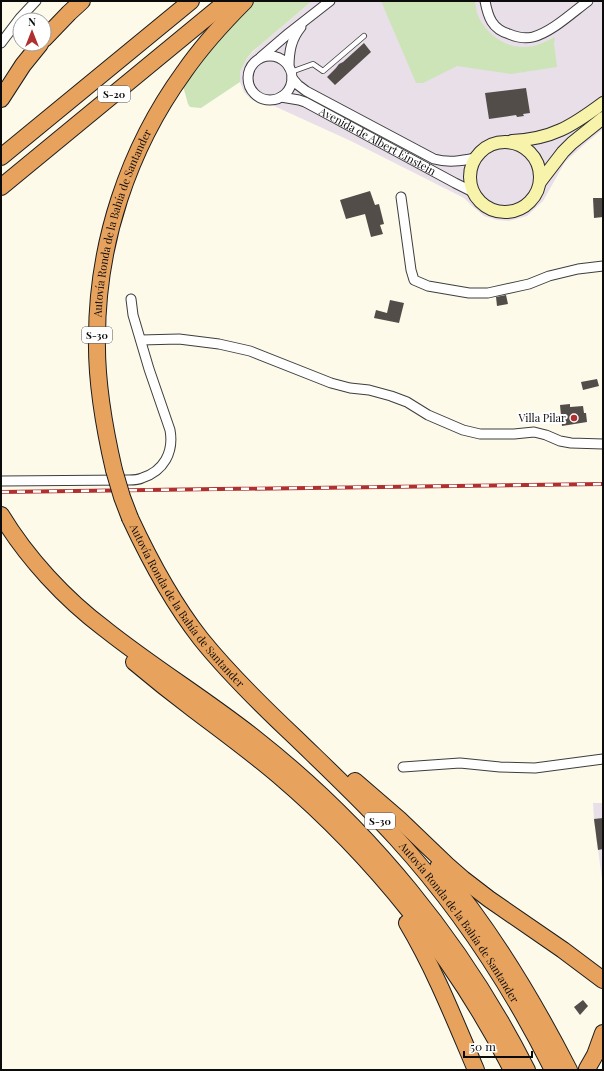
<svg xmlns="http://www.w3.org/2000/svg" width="604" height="1071" font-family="'Playfair Display',serif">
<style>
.industrial{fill:#e9dfe9}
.green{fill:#cce4b8}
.building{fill:#524d48}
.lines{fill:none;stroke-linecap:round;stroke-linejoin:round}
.lane-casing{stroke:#3e3e3e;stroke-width:6}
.street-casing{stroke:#3e3e3e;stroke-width:11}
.secondary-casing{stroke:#2d2d2d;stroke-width:14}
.highway-casing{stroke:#1c1c1c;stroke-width:18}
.lane{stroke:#fff;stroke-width:4.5}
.street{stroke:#fff;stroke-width:9}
.secondary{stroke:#f8f3ab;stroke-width:12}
.highway{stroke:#e7a35e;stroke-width:16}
.rail-casing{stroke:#ae3030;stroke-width:4}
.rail{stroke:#fff;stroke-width:2.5;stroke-dasharray:8;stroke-linecap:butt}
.highway-bridge-casing{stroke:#1c1c1c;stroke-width:18;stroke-linecap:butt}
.highway-bridge{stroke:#e7a35e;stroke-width:16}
.poi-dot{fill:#ae3030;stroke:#fff;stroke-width:1.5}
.labels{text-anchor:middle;stroke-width:4;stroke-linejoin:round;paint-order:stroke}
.shield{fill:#fff;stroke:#545454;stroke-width:1}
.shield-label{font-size:10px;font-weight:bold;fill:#0b0b0b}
.street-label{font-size:11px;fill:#0b0b0b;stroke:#fff}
.poi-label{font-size:11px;fill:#0b0b0b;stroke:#fff;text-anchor:end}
</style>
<rect width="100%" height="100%" fill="#fdfaea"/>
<g class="industrial">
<path d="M312,1H603V129L586,143L565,162L543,201L527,216L509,221L497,220L484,216L472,206L464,198L353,142L274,106L263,104L251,99L244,92L240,82V72L247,58L259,46Z"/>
<path d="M593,803H603V887L594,819Z"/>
</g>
<g class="green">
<path d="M254,1H312L253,51L247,58L240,72V82L201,108L190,107L188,104L183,86L229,26Z"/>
<path d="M381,1H475C476,5 476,9 477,13C483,31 503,47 522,47C534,48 545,42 555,37L554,43L557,67L511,74L457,66L423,83H416Z"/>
</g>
<g class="building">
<path d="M364,43L371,52L335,85L327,77L336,68L339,64L343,62Z"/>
<path d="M526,88L530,113L523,114L524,116L517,117L516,115L489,119L485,93Z"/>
<path d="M370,191L375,205L379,204L384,224L380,225L383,234L371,237L365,214L346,219L340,200Z"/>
<path d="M593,198H603V217L594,218Z"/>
<path d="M506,295L508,304L497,306L496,297Z"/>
<path d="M390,300L404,303L399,323L374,318L376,310L387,313Z"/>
<path d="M597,379L599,386L583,390L581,382Z"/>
<path d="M570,404V407L583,406L584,413H586L587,422L562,426L560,405Z"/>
<path d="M603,818V849L598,850L594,819Z"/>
<path d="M583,1000L588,1006L580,1015L574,1007Z"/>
</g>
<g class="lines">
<defs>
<path id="lane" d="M291,72L313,64L323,71L364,36"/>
<g id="street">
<path d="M485,1C488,17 492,29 509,34C516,37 525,39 533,37C552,32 573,12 588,1"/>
<path d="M1,43L20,18L36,1"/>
<circle cx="270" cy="78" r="22"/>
<path d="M261,57L289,33L330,1"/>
<path d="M289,67C289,52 291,39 301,27"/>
<path d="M292,78L298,85L306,91L434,159C448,163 461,161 475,158"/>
<path id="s1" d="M281,97L299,100L305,102L455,183L473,192"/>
<path d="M401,197L411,270L414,280L428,286L469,293H488L529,284L549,276L578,269L603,266"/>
<path d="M141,340L179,339L219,344L250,351L331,383L350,388L369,390L391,396L407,402L428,415L463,430L480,434H514L534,432L546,435L560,441L571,443L603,444"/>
<path d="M1,481L129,480C134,480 138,480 142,478C164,471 174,452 170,430L149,369L133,315L131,299"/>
<path d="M403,767L460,763L500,767L535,768L603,759"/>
</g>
<g id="secondary">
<path d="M512,141C552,139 572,126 603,103"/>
<circle cx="505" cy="177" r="35"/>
<path d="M540,182L563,152L572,143L603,118"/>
</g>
<g id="highway">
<path d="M44,39L69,13L82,1"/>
<path d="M1,99L23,65L40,44"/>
<path d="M1,157L191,1"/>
<path d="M1,187L227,1"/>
<path id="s2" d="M114,470C104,427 96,383 97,338C97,244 128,149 184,72C202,46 223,23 245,1"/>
<path d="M1,515C27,558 65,599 105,629C154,668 207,700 256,739C369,828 462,942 527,1070"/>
<path id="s3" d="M130,518C150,561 172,602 201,639C230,675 263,707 296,738C330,771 364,803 396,838C459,907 511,986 553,1070"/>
<path d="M134,662C153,678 173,694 193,709C222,731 251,752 279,776C374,857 455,958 512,1070"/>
<path d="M355,781L399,819L447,865L463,879L489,899L563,950L603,980"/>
<path d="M438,867C491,929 532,998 569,1070"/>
<path d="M407,923C435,970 455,1021 476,1070"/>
<path d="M587,1069L595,1055L603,1033"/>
</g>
</defs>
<use href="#lane" class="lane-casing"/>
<use href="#street" class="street-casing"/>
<use href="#secondary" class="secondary-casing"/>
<use href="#highway" class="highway-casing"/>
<use href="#lane" class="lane"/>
<use href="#street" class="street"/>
<use href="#secondary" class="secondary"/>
<use href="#highway" class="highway"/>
<defs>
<path id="rail" d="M1,492L603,484"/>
</defs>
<use href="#rail" class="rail-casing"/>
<use href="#rail" class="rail"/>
<defs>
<path id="highway-bridge" d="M114,470L122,497L130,518"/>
</defs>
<use href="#highway-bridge" class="highway-bridge-casing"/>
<use href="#highway-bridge" class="highway-bridge"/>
</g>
<circle class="poi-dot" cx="574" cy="418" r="4"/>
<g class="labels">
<g class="shield">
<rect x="98" y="86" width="32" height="16" rx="3"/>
<rect x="82" y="327" width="30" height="16" rx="3"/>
<rect x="365" y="813" width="30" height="16" rx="3"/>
</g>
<g class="shield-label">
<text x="114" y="98">S-20</text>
<text x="97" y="339">S-30</text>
<text x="380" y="825">S-30</text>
</g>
<g class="street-label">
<text dy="4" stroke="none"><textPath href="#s1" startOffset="107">Avenida de Albert Einstein</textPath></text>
<text dy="4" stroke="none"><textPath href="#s2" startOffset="252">Autovía Ronda de la Bahía de Santander</textPath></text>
<text dy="4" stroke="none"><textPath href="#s3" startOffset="105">Autovía Ronda de la Bahía de Santander</textPath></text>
<text dy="4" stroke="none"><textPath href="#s3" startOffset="525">Autovía Ronda de la Bahía de Santander</textPath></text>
</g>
<g class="poi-label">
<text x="566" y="422">Villa Pilar</text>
</g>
</g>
<rect width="604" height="1071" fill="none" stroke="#0b0b0b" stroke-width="4"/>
<g transform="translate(32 32)"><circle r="19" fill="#ffffff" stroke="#9d9d9d"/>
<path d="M0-3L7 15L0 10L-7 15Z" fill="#ae3030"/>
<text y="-6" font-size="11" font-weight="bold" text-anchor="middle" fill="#0b0b0b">N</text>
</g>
<path d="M464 1051v6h68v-6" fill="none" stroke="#0b0b0b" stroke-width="2"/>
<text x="470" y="1051" font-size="12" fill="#0b0b0b" stroke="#ffffff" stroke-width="3" paint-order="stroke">50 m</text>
</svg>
